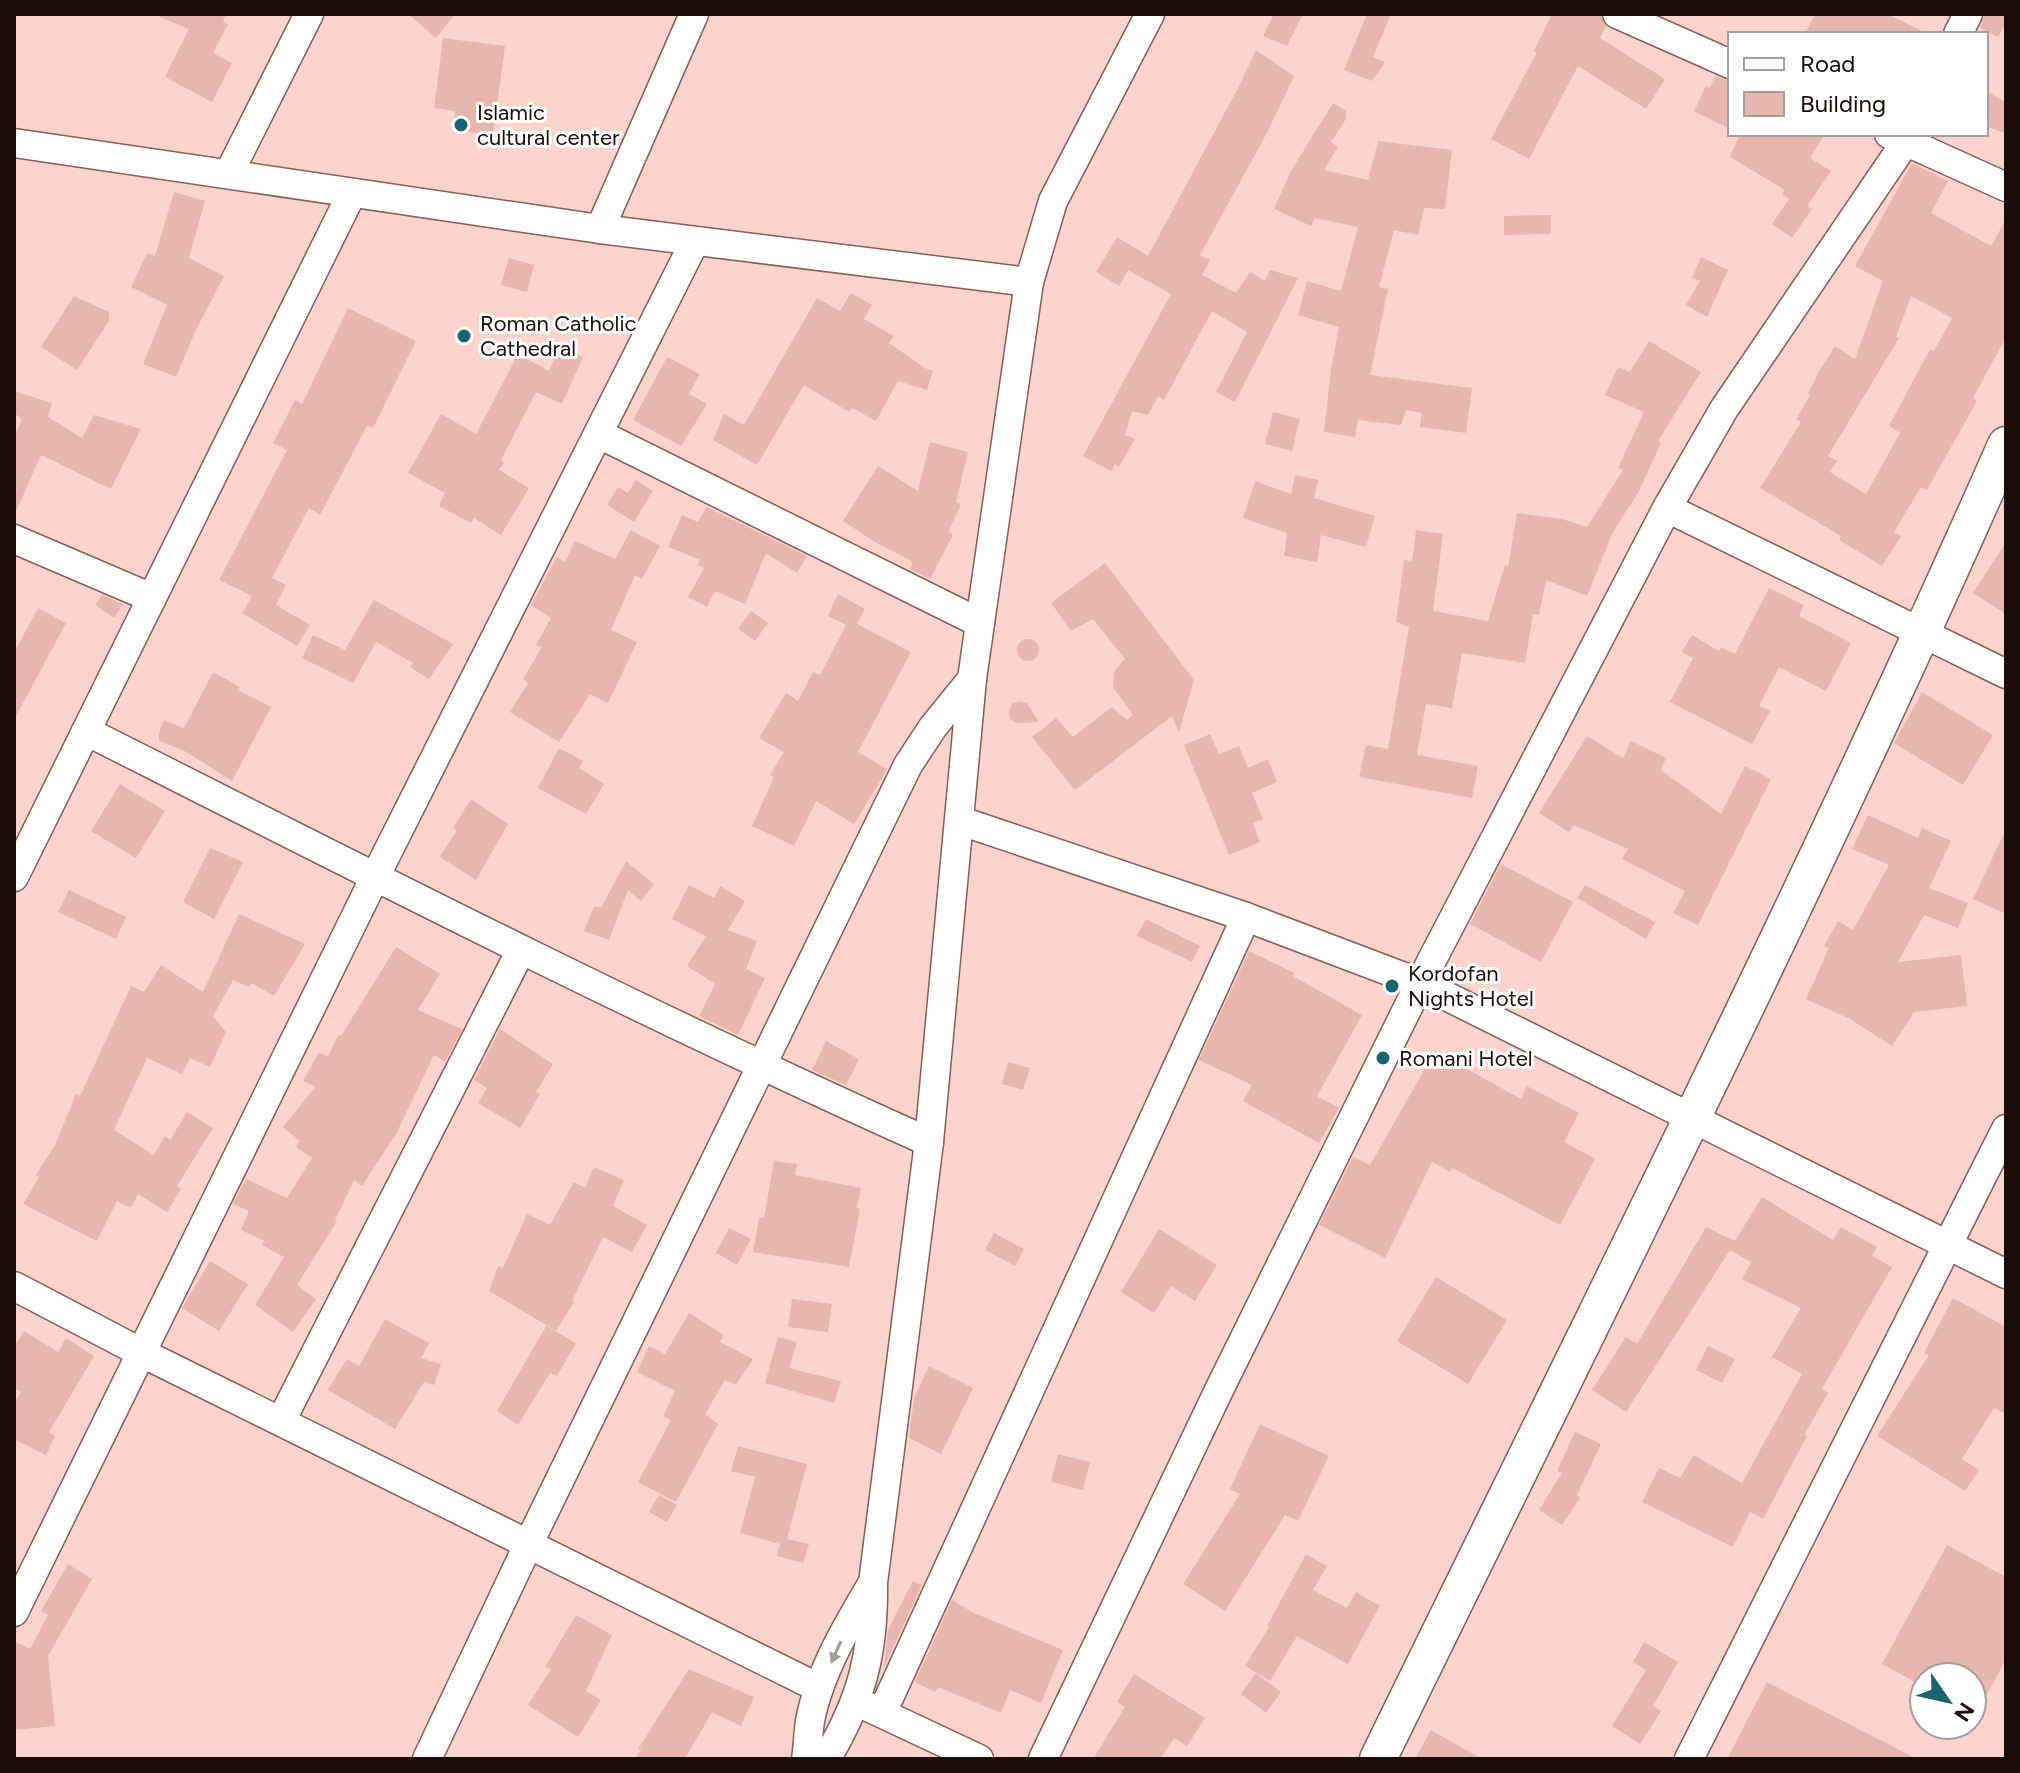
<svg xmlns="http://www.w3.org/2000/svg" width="2020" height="1773" font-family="Figtree,sans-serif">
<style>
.building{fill:#e7b7ae;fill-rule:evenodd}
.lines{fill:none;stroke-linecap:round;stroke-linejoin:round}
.minor-casing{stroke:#895e57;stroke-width:31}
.major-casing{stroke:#895e57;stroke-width:39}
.minor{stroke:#fff;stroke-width:28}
.major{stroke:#fff;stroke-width:36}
.oneway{fill:#a49e9d}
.poi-dot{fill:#18646f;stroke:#fff;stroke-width:3}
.labels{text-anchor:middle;stroke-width:6;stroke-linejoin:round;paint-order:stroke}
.poi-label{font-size:22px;fill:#1c0c09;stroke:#fff;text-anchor:start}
</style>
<rect width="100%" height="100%" fill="#fcd4cd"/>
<g class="building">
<path d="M153,14H226L223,22L228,24L213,53L232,63L212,102L165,77L189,29Z"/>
<path d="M408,14H455L436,38Z"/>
<path d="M1274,14H1303L1287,46L1263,36Z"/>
<path d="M1367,14H1391L1373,57L1385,62L1372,81L1344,70Z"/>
<path d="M1552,14H1600L1606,26L1600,38L1665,79L1646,109L1578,66L1529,159L1491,139L1537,52L1534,51Z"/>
<path d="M1815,14H1887L1928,34H1805Z"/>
<path d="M1985,14H2006V22L1998,37L1980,28Z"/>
<path d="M443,38L505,46L493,135L453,130L455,111L434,108Z"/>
<path d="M1256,50L1294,76L1268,131L1200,255L1210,260L1202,275L1236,293L1250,272L1265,281L1270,270L1298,278L1235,402L1216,392L1247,332L1212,311L1164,400L1158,396L1148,415L1132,411L1125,435L1135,439L1119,467L1115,464L1111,471L1083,456L1171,294L1128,270L1119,286L1096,272L1117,237L1148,256L1238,88Z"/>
<path d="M1715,76L1730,81V129L1694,111L1706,86L1710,88Z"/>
<path d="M1986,91L2006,102V134L1986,126Z"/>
<path d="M1333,103L1346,111V119L1331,142L1338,147L1324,170L1368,180L1378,141L1452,150L1445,209L1424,208L1418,235L1394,230L1379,287L1388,289L1370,375L1472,388L1466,433L1420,427L1422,413L1406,410L1401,425L1358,420L1355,437L1324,432L1331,369L1339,327L1298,315L1307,281L1341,291L1358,227L1315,218L1311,226L1274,209L1291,171Z"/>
<path d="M1740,134H1825L1810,158L1831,171L1807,206L1812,209L1792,238L1772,224L1789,199L1782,194L1785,190L1730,157Z"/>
<path d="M1912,163L1948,181L1931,213L1991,246L2006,219V337L1973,398L1977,401L1927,490L1921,487L1894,532L1901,536L1882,566L1839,540L1841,536L1760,488L1801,422L1796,419L1810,395L1808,394L1818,373L1835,346L1855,359L1883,281L1855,266ZM1911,296L1952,318L1934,351L1930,349L1889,426L1900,433L1866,494L1830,472L1837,461L1828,456L1899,338L1896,337Z"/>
<path d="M174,192L205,201L189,258L224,276L195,332L176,377L143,364L167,305L131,287L147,253L155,256Z"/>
<path d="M1551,215V234L1504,235V216Z"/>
<path d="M1701,257L1728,270L1707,317L1686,305L1700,281L1692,278Z"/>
<path d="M509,258L534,265L527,292L501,285Z"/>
<path d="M851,293L872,305L864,319L894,336L889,343L925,368L933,371L927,390L898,381L876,421L852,408L849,412L804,385L757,465L713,440L724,414L744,425L817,298L840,311Z"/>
<path d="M74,296L109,312V321L77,370L41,347Z"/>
<path d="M348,308L416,341L373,428L367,426L320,515L309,508L272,578L286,585L276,605L310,625L297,646L242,613L252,596L219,580L287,450L273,443L295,400L302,404Z"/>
<path d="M1649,341L1701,372L1658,441L1661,443L1638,493L1613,532L1587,596L1546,580L1539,615L1533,614L1525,663L1462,653L1452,708L1426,704L1417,755L1478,766L1472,798L1359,777L1366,745L1388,749L1409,627L1396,622L1404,560L1412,561L1416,530L1443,534L1433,611L1488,621L1505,565L1508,566L1517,513L1562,519L1587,527L1623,470L1618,468L1644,412L1605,395L1618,367L1630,372Z"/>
<path d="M560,346L583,357L562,404L536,392L501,460L504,462L499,470L529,488L501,535L474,518L471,523L439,506L445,493L408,473L441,414L476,434L518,354L549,371Z"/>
<path d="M667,357L700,374L689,394L707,404L681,446L633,420Z"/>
<path d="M14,391L52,403L48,417L82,438L94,415L141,429L111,489L41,455L14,516V438L22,419L14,413Z"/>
<path d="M1273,412L1300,419L1292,451L1265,444Z"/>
<path d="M930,442L968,452L956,502L961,505L948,532L953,535L930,579L910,569L913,562L875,542L843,521L878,466L918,491Z"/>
<path d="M1295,475L1318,480L1314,498L1375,516L1366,547L1321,535L1317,562L1284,556L1287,533L1243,518L1255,481L1291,494Z"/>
<path d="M636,480L653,491L634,522L607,505L618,487L628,493Z"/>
<path d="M707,507L807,556L797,573L766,553L745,604L715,591L707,607L688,597L704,568L697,565L700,560L668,547L682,515L698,522Z"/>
<path d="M631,530L660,546L642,579L635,575L611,630L637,642L608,703L590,694L559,742L510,712L528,683L523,679L542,647L536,645L551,618L531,605L557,557L565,562L575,541L615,559Z"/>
<path d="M2006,542V614L1973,593Z"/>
<path d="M1105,563L1194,680L1179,732L1172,716L1075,790L1032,737L1056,718L1073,737L1112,707L1127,720L1133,715L1113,687L1115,670L1125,659L1093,619L1071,631L1051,603Z"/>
<path d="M1769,588L1804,605L1799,616L1851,643L1826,691L1779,667L1759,706L1770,711L1752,744L1670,702L1693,658L1682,652L1692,635L1719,651L1721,647L1735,654Z"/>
<path d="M838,594L865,609L857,624L911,652L858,752L887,769L885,773L854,824L816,801L794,846L752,826L774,777L770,775L784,752L759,738L786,693L798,701L813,672L820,675L846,625L828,616Z"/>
<path d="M102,595L123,604L114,618L95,605Z"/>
<path d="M374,600L453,644L429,679L410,667L413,663L376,642L353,683L302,658L313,635L345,650Z"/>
<path d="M38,608L66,623L14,720V653Z"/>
<path d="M751,611L768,623L755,641L738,629Z"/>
<circle cx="1028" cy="650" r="11"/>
<path d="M213,672L240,687L238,690L271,707L232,781L183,750L159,741V733L164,720L184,728Z"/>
<path d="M1922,692L1993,735L1963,785L1894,743Z"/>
<path d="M1019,701L1027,703L1039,722L1017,723L1010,719L1009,711L1012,704Z"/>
<path d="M1210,734L1219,754L1239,746L1248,768L1268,759L1277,782L1252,793L1263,819L1253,823L1260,842L1229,855L1184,745Z"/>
<path d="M1587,736L1623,758L1631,741L1666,758L1661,770L1721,814L1745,766L1771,779L1698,925L1673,913L1685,891L1622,859L1628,849L1574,825L1569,832L1539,813Z"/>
<path d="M559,748L583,761L579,768L604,784L586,814L538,788Z"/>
<path d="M120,784L165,811L136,858L91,831Z"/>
<path d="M471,799L508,824L476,880L440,857L457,830L453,828Z"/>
<path d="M1868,815L1918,838L1922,828L1951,841L1929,888L1968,903L1958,928L1924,915L1898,962L1961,955L1967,1006L1914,1012L1892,1046L1850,1019L1806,999L1829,948L1824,946L1838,921L1853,930L1889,865L1852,849Z"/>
<path d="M2006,829V914L1973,899Z"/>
<path d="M210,848L243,862L214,919L183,902Z"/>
<path d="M626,861L654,884L641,901L628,890L609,940L584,931L594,906L601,908Z"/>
<path d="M1501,864L1573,902L1541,962L1470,924Z"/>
<path d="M689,885L714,898L720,886L745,901L728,930L757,941L746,969L765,978L738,1035L699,1016L715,984L687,966L706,936L672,919Z"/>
<path d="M1585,885L1655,922L1646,939L1577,898Z"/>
<path d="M69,890L126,917L116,939L58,912Z"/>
<path d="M239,914L305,944L274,996L251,983L249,987L233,980L213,1016L226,1032L210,1067L190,1058L182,1074L147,1058L114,1130L154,1155L165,1136L170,1140L187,1112L213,1128L177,1186L181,1189L167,1212L138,1194L131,1208L117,1201L97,1241L23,1204L39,1177L36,1175L55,1145L76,1094L80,1096L131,986L144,992L161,965L203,992Z"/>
<path d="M1146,919L1200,946L1192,962L1137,936Z"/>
<path d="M396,947L440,974L418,1010L462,1029L445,1062L434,1055L396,1134L362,1186L354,1180L335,1220L337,1221L297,1285L316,1299L293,1332L255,1305L284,1257L262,1245L264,1241L241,1230L249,1211L233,1204L246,1179L287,1198L312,1158L296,1147L300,1141L283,1127L315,1087L303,1081L319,1052L328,1057L338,1035L341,1036Z"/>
<path d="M1249,951L1294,973L1293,976L1362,1015L1317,1096L1339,1108L1319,1143L1243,1101L1252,1085L1199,1060Z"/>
<path d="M500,1029L553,1064L536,1092L540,1094L520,1128L478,1103L487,1088L474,1080Z"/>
<path d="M826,1041L859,1059L846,1085L812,1070Z"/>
<path d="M1435,1051L1521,1099L1527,1086L1579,1113L1564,1142L1595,1159L1560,1225L1452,1168L1450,1172L1432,1162L1385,1258L1319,1225L1353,1157L1370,1165Z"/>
<path d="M1008,1062L1030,1068L1023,1090L1002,1084Z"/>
<path d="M774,1161L797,1164L795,1175L861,1188L857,1208L860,1209L849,1267L753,1252L759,1217L764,1218Z"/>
<path d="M594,1167L624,1180L613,1206L647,1225L632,1252L603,1237L572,1301L574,1302L556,1331L489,1291L498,1266L503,1268L527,1214L550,1225L574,1182L585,1188Z"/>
<path d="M1762,1197L1833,1240L1841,1227L1877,1247L1872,1256L1892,1267L1822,1389L1828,1393L1804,1435L1807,1436L1763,1519L1750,1512L1733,1547L1642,1502L1659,1468L1680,1478L1694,1455L1742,1483L1802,1374L1772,1357L1801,1308L1742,1279L1751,1262L1730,1250L1626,1412L1592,1390L1626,1337L1637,1344L1706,1227L1735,1241Z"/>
<path d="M729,1228L751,1239L737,1265L716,1253Z"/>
<path d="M1159,1229L1217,1265L1195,1301L1171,1286L1154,1313L1121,1292Z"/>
<path d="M994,1233L1024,1249L1015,1266L985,1250Z"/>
<path d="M210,1261L248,1284L219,1331L182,1308Z"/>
<path d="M1436,1277L1507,1320L1468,1384L1397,1341Z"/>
<path d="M1953,1298L2006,1327V1414L1994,1408L1962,1459L1979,1470L1965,1491L1877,1436L1929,1355L1924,1353Z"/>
<path d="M792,1299L832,1304L828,1332L788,1327Z"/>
<path d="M689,1313L724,1335L720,1342L753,1359L736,1385L725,1380L705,1414L718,1424L676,1502L638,1482L671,1420L663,1416L675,1391L637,1372L649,1346L665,1354Z"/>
<path d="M385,1319L429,1343L421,1358L441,1364L434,1385L424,1382L395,1429L328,1390L347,1359L359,1366Z"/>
<path d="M546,1326L576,1343L557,1376L550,1373L518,1425L497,1411Z"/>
<path d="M24,1331L58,1352L66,1338L94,1356L49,1432L55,1436L46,1455L14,1439V1404L21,1392L14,1388V1347Z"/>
<path d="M778,1337L797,1342L789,1368L841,1381L834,1403L765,1383Z"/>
<path d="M1708,1346L1735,1359L1722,1383L1696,1370Z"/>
<path d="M929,1366L973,1388L941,1454L909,1438L914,1398Z"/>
<path d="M1260,1424L1329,1456L1298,1521L1285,1515L1225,1611L1183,1584L1240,1494L1230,1489Z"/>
<path d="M1575,1432L1601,1444L1577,1495L1580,1498L1562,1525L1539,1510L1562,1473L1557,1471Z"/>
<path d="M738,1446L807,1464L787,1539L809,1544L803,1563L777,1556L780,1544L740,1533L755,1477L731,1471Z"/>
<path d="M1058,1454L1090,1462L1083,1490L1051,1482Z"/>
<path d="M659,1495L677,1505L667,1522L649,1512Z"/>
<path d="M1947,1545L2006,1577V1659L1972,1722V1677H1924V1687L1882,1664Z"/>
<path d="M1306,1554L1327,1566L1313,1590L1347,1608L1356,1592L1380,1606L1348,1664L1297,1636L1270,1681L1245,1666L1269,1627L1267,1626Z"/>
<path d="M68,1564L92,1579L48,1656L55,1726L14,1730V1641L30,1649L48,1615L41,1611Z"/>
<path d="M913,1581L922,1585L884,1667L888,1630Z"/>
<path d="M952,1600L974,1613L1063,1650L1041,1703L1010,1690L1001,1713L938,1687L935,1692L915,1682Z"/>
<path d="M576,1615L612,1635L586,1691L601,1700L578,1737L528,1705L551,1669L545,1667Z"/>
<path d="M1644,1642L1678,1662L1653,1706L1661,1711L1640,1744L1612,1726L1646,1670L1633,1662Z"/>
<path d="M689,1669L754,1697L741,1726L712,1712L685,1759H635L641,1750L638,1749Z"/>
<path d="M1256,1673L1281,1692L1266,1713L1241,1694Z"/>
<path d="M1134,1674L1205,1718L1187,1746L1174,1738L1160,1759H1093L1125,1707L1117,1702Z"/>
<path d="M1767,1682L1917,1759H1727Z"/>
<path d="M1431,1730L1482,1759H1415Z"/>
</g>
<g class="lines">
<defs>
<g id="minor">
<path d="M1617,14L1730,64"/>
<path d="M1958,34L1968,14"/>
<path d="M1889,134L2006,187"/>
<path d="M14,143L600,229L1029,282"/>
<path d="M229,173L309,14"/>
<path d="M600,229L694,14"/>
<path d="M599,434L980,623"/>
<path d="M1667,508L2006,674"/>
<path d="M14,539L152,598"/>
<path d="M86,731C365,872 643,1014 929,1142"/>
<path d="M961,821L1246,917L1420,983L2006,1274"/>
<path d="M14,877L352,193"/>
<path d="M14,1286L142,1353L819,1688"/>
<path d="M281,1421L521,950"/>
<path d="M14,1612L375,877L695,241"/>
<path d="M864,1705L979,1759"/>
<path d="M882,1713L1246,917"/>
<path d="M427,1759L529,1543L908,765L933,727L972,679"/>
<path d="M806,1759C808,1747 808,1734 810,1721C819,1673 847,1626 872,1584"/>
<path d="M826,1759C862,1700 874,1652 873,1583L929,1142L972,679L1029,282L1053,201L1150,14"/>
<path d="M1043,1759L1219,1390L1420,983L1667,508L1724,409L1911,134"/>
<path d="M1689,1759L2006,1129"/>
</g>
<path id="major" d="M1378,1759C1591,1323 1810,889 2006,445"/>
</defs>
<use href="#minor" class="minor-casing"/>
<use href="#major" class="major-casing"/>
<use href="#minor" class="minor"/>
<use href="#major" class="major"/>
</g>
<defs><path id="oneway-solid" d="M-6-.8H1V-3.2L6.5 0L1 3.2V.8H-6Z" transform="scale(2)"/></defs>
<use class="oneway" href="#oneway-solid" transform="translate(836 1652) rotate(114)"/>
<g class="poi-dot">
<circle cx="461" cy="125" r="8"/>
<circle cx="464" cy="336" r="8"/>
<circle cx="1392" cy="986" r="8"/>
<circle cx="1383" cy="1058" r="8"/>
</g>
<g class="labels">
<g class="poi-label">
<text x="477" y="120">Islamic<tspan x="477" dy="25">cultural center</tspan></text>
<text x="480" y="331">Roman Catholic<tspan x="480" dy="25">Cathedral</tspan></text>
<text x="1408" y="981">Kordofan<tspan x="1408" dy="25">Nights Hotel</tspan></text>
<text x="1399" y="1066">Romani Hotel</text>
</g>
</g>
<rect width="2020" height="1773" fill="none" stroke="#1c0c09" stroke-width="32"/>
<rect x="1728" y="32" width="260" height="104" fill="#ffffff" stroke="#a49e9d" stroke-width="2"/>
<rect x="1744" y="58" width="40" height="12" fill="#ffffff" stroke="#a49e9d" stroke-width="2"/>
<text x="1800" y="72" font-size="24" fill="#1c0c09">Road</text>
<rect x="1744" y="92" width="40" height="24" fill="#e7b7ae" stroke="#a49e9d" stroke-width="2"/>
<text x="1800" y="112" font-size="24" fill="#1c0c09">Building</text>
<g transform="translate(1948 1701) rotate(124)"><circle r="38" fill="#ffffff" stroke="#a49e9d" stroke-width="2"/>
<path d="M0-6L14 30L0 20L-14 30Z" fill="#18646f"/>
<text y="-12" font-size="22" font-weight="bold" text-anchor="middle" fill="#1c0c09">N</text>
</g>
</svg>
